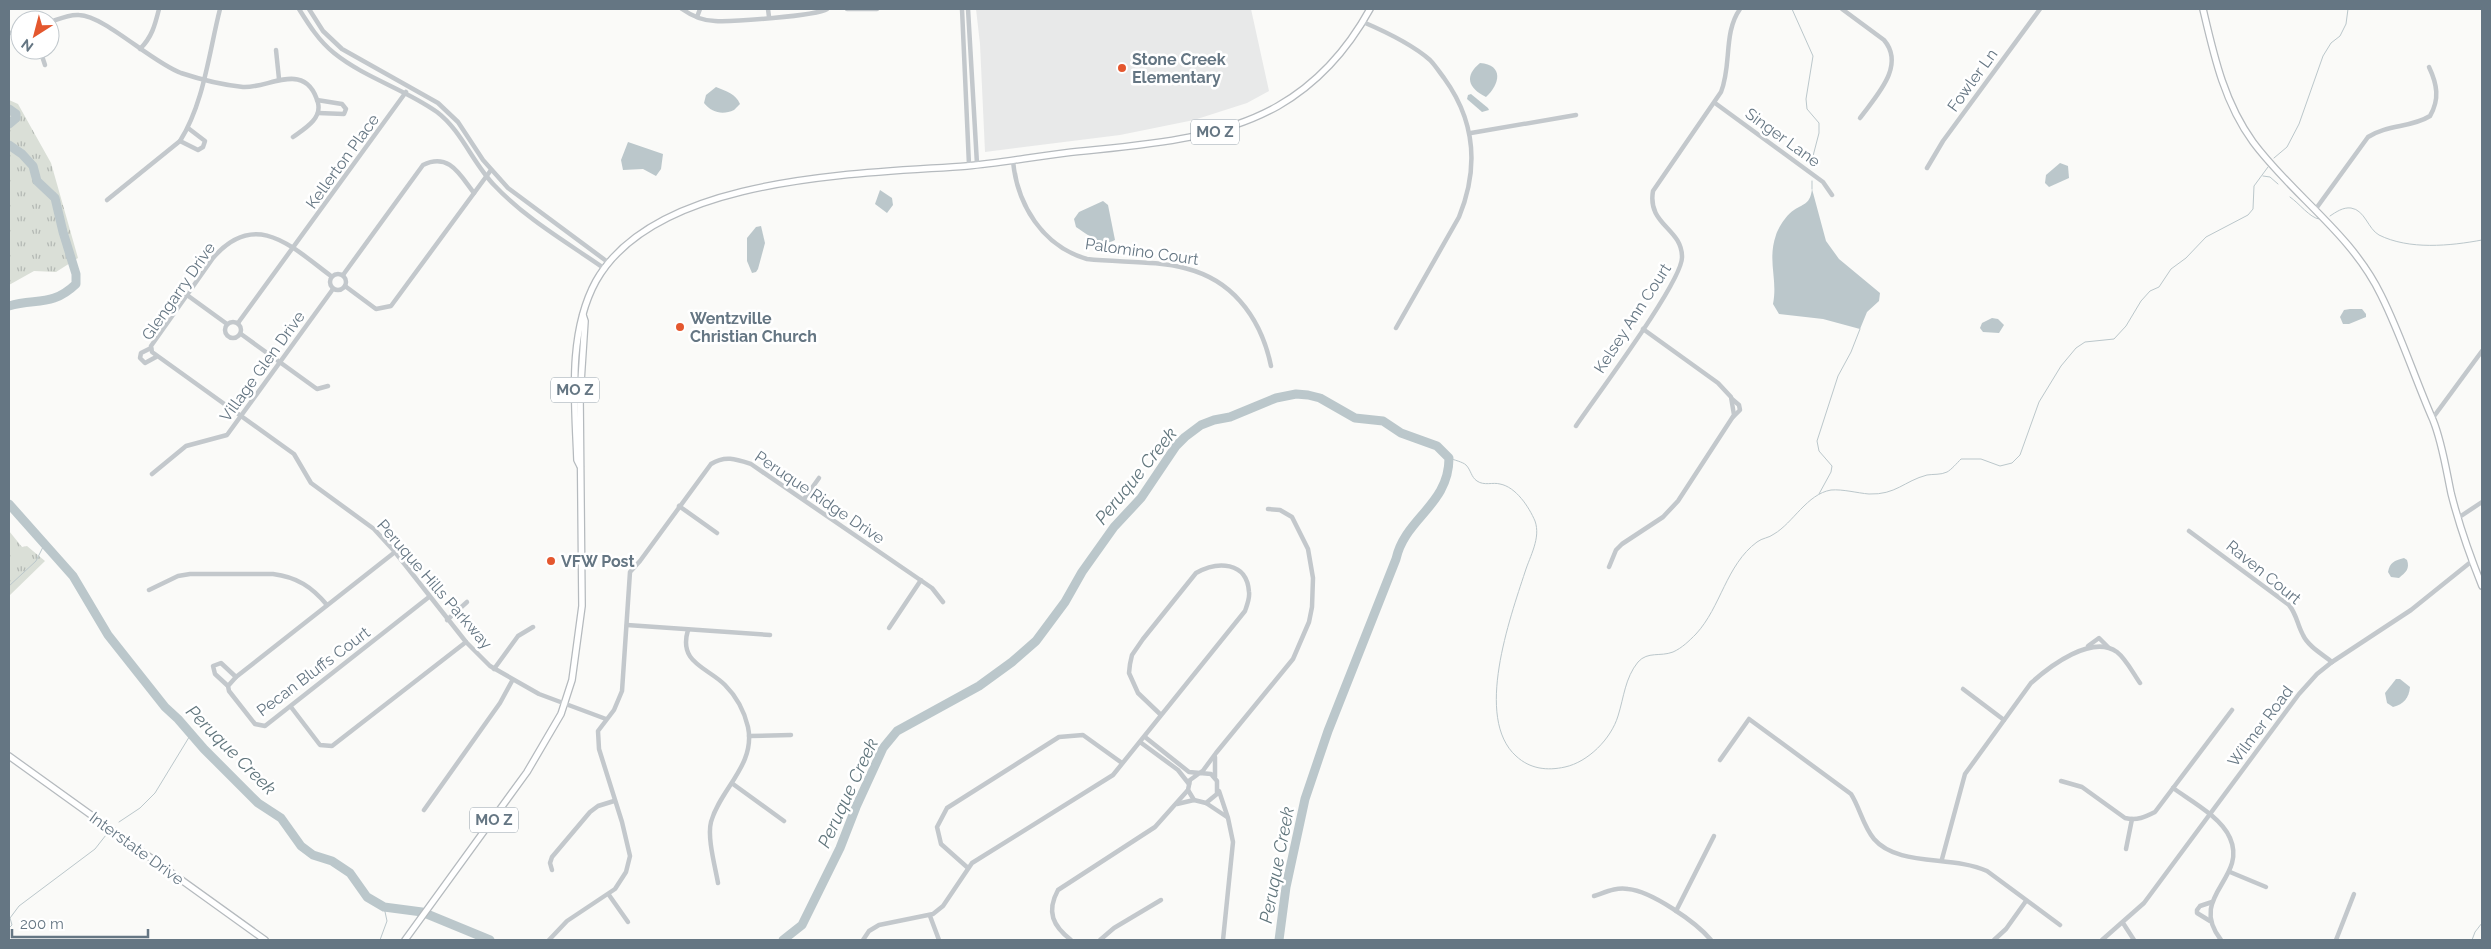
<svg xmlns="http://www.w3.org/2000/svg" width="2491" height="949" font-family="Raleway,sans-serif">
<style>
.built{fill:#e8e9e9}
.park{fill:url(#park-tufts)}
.water{fill:#bbc7cb}
.lines{fill:none;stroke-linecap:round;stroke-linejoin:round}
.stream{stroke:#bbc7cb;stroke-width:1}
.river{stroke:#bbc7cb;stroke-width:9}
.major-casing{stroke:#b5babe;stroke-width:8}
.minor{stroke:#c3c8cc;stroke-width:4.5}
.major{stroke:#fff;stroke-width:5.5}
.poi-dot{fill:#e4572e;stroke:#fff;stroke-width:2}
.labels{text-anchor:middle;stroke-width:5;stroke-linejoin:round;paint-order:stroke}
.shield{fill:#fff;stroke:#939fa8;stroke-width:1}
.shield-label{font-size:15px;font-weight:bold;fill:#657683}
.poi-label{font-size:16px;font-weight:bold;fill:#657683;stroke:#fff;text-anchor:start}
.street-label{font-size:16px;fill:#657683;stroke:#fff}
.water-label{font-size:18px;font-style:italic;fill:#60757c;stroke:#fff}
</style>
<defs>
<pattern id="park-tufts" width="24" height="20" patternUnits="userSpaceOnUse" patternTransform="scale(1.25)"><rect width="24" height="20" fill="#dadfd7"/><path d="M3 7l-1-3M5 7V3M7 7l1-3M15 17l-1-3M17 17v-4M19 17l1-3" fill="none" stroke="#b4b9b4"/></pattern>
</defs>
<rect width="100%" height="100%" fill="#fafaf8"/>
<path class="built" d="M976,9H1251L1269,91L1247,103L1194,120L1120,135L985,152L980,44Z"/>
<g class="park">
<path d="M9,100L18,104L51,163L78,258L56,272L34,271L9,285Z"/>
<path d="M9,531L22,547L27,546L45,561L9,596Z"/>
</g>
<g class="water">
<path d="M1480,63C1504,65 1500,84 1486,97C1468,88 1464,76 1480,63Z"/>
<path d="M716,87C726,91 736,94 740,104L734,110C723,115 712,113 704,103L706,95Z"/>
<path d="M1471,94L1488,108L1489,110L1482,112L1467,99L1468,95Z"/>
<path d="M628,142L663,154L661,169L656,176L643,169L623,170L621,160Z"/>
<path d="M2060,163L2068,166L2069,178L2049,187L2045,183L2046,175Z"/>
<path d="M1812,189L1826,241L1839,259L1880,293L1879,301L1867,312L1860,329L1823,319L1779,314L1773,304C1778,279 1767,261 1776,235C1778,228 1787,214 1794,210C1805,203 1810,204 1812,189Z"/>
<path d="M880,190L892,198L893,205L887,213L875,204Z"/>
<path d="M1103,201L1108,205L1115,240C1102,248 1087,234 1076,227L1074,219L1079,212Z"/>
<path d="M761,226L765,243L758,269L756,272L752,273L747,261V238L756,227Z"/>
<path d="M2350,309H2362L2366,314V317L2349,324H2343L2340,317L2344,310Z"/>
<path d="M1992,318L1998,319L2004,325L1999,333L1983,332L1980,328L1982,323Z"/>
<path d="M2404,558L2407,560C2410,569 2406,572 2399,578L2391,577L2388,572C2390,562 2394,561 2404,558Z"/>
<path d="M2396,679H2400L2410,687C2409,698 2404,704 2393,707L2387,703L2385,693Z"/>
</g>
<g class="lines">
<g class="stream">
<path d="M1792,9L1813,56L1806,99L1807,109L1819,123V133L1813,156L1807,163"/>
<path d="M2274,158L2287,147L2299,124L2323,56L2331,43L2340,36L2346,24L2348,9"/>
<path d="M2263,176L2270,177L2278,184"/>
<path d="M1812,181V189"/>
<path d="M2290,197C2299,203 2310,218 2319,219"/>
<path d="M2330,216C2336,212 2343,207 2351,208C2365,210 2368,229 2379,235C2409,250 2450,246 2482,240"/>
<path d="M1449,458C1454,460 1463,462 1466,465C1471,470 1471,477 1477,481C1484,486 1493,482 1500,484C1516,487 1529,507 1535,521C1541,538 1530,556 1525,572C1510,618 1474,718 1516,756C1530,769 1547,771 1565,767C1588,762 1611,739 1618,716C1624,697 1625,678 1638,662C1648,651 1660,657 1673,652C1682,648 1689,641 1696,634C1721,607 1726,565 1757,542C1762,538 1769,538 1774,534C1793,523 1807,494 1831,490C1843,489 1857,493 1869,494C1896,495 1904,481 1927,475C1933,474 1941,475 1947,472C1951,470 1957,463 1961,459H1981L2000,466L2012,463L2020,455L2039,402L2061,366L2076,348L2085,342L2114,339L2126,326L2141,301L2150,291L2159,287L2171,269L2186,258L2206,237L2248,215L2253,209L2254,186L2268,167"/>
<path d="M1819,494L1831,472L1832,466L1819,451L1817,441L1838,376L1851,352L1860,329"/>
<path d="M9,586L36,561L45,543"/>
<path d="M119,822L140,808L155,793L191,734"/>
<path d="M9,928L12,925L10,918L19,906L95,849L106,835"/>
<path d="M380,940L387,921L384,907"/>
<path d="M2472,940L2475,932L2482,923"/>
</g>
<g class="river">
<path d="M9,109L16,114V118L9,124"/>
<path d="M9,145L22,154L33,166L37,181L55,198L63,232L76,274V284C52,307 36,298 9,306"/>
<path d="M9,504L73,576L108,635L165,707L178,719L204,749L258,803L281,818L301,846L313,855L332,861L350,873L367,897L384,907L422,912L490,940"/>
<path d="M783,940L802,925L840,848L856,807L883,748L897,731L979,686L1012,662L1036,641L1065,602L1082,572L1114,527L1141,498L1176,446L1185,437L1201,425L1214,420L1230,417L1276,398L1296,394L1308,395L1320,398L1355,418L1383,421L1401,433L1437,446L1449,458C1449,505 1405,518 1396,559L1328,731L1305,799L1286,887L1279,940"/>
</g>
<defs>
<g id="major">
<path d="M2203,9C2214,56 2224,102 2253,142C2293,196 2351,233 2381,295C2401,335 2415,379 2433,420C2442,442 2446,469 2451,493C2459,525 2470,556 2482,586"/>
<path d="M580,466L577,460C575,402 567,334 596,281C656,175 860,174 967,166C1000,163 1032,157 1065,153C1136,145 1214,142 1278,106C1318,83 1348,49 1370,9"/>
<path d="M9,756L265,940"/>
<path d="M405,940L527,772L561,714L572,680L582,606L580,397L585,321L583,315"/>
</g>
</defs>
<use href="#major" class="major-casing"/>
<g class="minor">
<path d="M299,9C309,25 319,41 334,53C365,78 405,89 437,112C462,131 473,164 495,186C526,219 568,243 605,269"/>
<path d="M309,9L323,31L342,49L438,103L458,122L483,160L508,188L609,263"/>
<path d="M682,9C692,16 703,21 715,21C731,22 816,16 827,9"/>
<path d="M768,9L769,17"/>
<path d="M847,9H877"/>
<path d="M962,9L969,165"/>
<path d="M968,9L977,164"/>
<path d="M1842,9L1884,40C1906,66 1876,96 1860,118"/>
<path d="M697,17L700,9"/>
<path d="M50,22C59,19 69,14 79,15C105,16 151,62 181,73C199,79 224,85 243,87C268,89 306,59 318,103C322,119 304,129 293,137"/>
<path d="M1363,22C1384,31 1413,45 1430,60C1435,65 1440,73 1444,78C1476,122 1479,168 1459,217L1396,328"/>
<path d="M9,33L20,32"/>
<path d="M140,49C152,37 155,25 159,9"/>
<path d="M40,50L45,65"/>
<path d="M276,50L279,79"/>
<path d="M317,100L342,104L346,109L344,114L318,113"/>
<path d="M1715,103L1823,182L1832,195"/>
<path d="M1471,133L1576,115"/>
<path d="M180,141L198,150L203,147L205,141L188,128"/>
<path d="M1013,161C1017,204 1042,246 1087,259C1142,265 1200,255 1240,301C1256,319 1266,342 1271,366"/>
<path d="M1927,168L1943,141L2040,9"/>
<path d="M107,200L180,141C204,103 209,52 220,9"/>
<path d="M2315,210L2368,137C2388,124 2411,128 2430,116C2440,99 2437,84 2429,67"/>
<circle cx="338" cy="282" r="8"/>
<path d="M343,275L423,165C449,152 460,175 474,193"/>
<path d="M331,276C291,246 255,209 213,258L151,346L152,352L294,454L311,483L374,529L395,552L466,642L490,666L539,694L606,719"/>
<path d="M345,286L376,309L391,306L491,170"/>
<path d="M187,295L227,324"/>
<circle cx="233" cy="330" r="8"/>
<path d="M238,323L406,92"/>
<path d="M241,334L317,389L328,386"/>
<path d="M151,348L141,353L140,358L145,363L156,357"/>
<path d="M1732,399L1739,405L1740,410L1733,417"/>
<path d="M2432,419L2482,351"/>
<path d="M1576,426C1594,399 1683,281 1682,257C1682,228 1647,225 1653,191L1721,92C1732,65 1723,33 1740,9"/>
<path d="M152,474L186,446L227,435L333,289"/>
<path d="M804,499L819,478"/>
<path d="M679,506L717,533"/>
<path d="M2458,518L2482,502"/>
<path d="M2189,531L2289,605C2297,615 2297,624 2303,635C2308,646 2322,654 2332,662"/>
<path d="M395,552L236,677L228,686L229,691L255,724L265,726L429,597"/>
<path d="M1609,567L1616,550L1622,544L1663,517L1678,501L1734,415L1731,397L1718,383L1643,329"/>
<path d="M149,590L178,576L190,574H273C297,577 312,587 327,605"/>
<path d="M447,620L467,602"/>
<path d="M627,625L770,635"/>
<path d="M889,628L921,580"/>
<path d="M688,630C678,663 707,667 725,685C737,697 744,710 748,727C756,765 720,789 711,822C707,837 715,866 718,883"/>
<path d="M2088,646L2099,638L2108,647"/>
<path d="M494,669L518,636L533,627"/>
<path d="M228,686L215,674L213,666L221,663L236,677"/>
<path d="M1963,689L2004,720"/>
<path d="M291,707L320,745L332,746L466,642"/>
<path d="M749,736L791,735"/>
<path d="M1145,737L1189,772L1211,774L1217,781V794L1206,803L1194,800L1188,790L1190,780L1201,772"/>
<path d="M1140,742L1178,770L1189,784"/>
<path d="M1215,757V777"/>
<path d="M1720,760L1749,719L1851,794C1860,808 1863,826 1874,839C1898,867 1952,855 1987,871L2060,925"/>
<path d="M1202,772L1216,753L1293,659L1309,622L1312,607L1313,578L1308,549L1292,517L1280,510L1268,509"/>
<path d="M2061,781L2082,787L2125,818C2137,821 2145,817 2155,812L2232,710"/>
<path d="M733,784L784,821"/>
<path d="M2173,788C2191,801 2221,817 2230,838C2248,879 2187,896 2221,940"/>
<path d="M1219,791L1228,818L1233,842L1223,940"/>
<path d="M1206,803L1227,817"/>
<path d="M1177,804L1194,800"/>
<path d="M424,810L500,703L512,681"/>
<path d="M2126,849L2132,819"/>
<path d="M1942,859L1965,774L2031,683C2050,666 2092,634 2117,652C2126,659 2133,673 2140,683"/>
<path d="M968,868L941,844L937,827L947,808L1059,737L1083,735L1122,763"/>
<path d="M552,870L550,863L552,857L590,812L598,806L614,801"/>
<path d="M2230,872L2266,887"/>
<path d="M609,895L628,922"/>
<path d="M1594,896C1606,892 1616,887 1628,889C1651,891 1696,922 1711,940"/>
<path d="M1676,911L1714,836"/>
<path d="M930,916L939,940"/>
<path d="M2210,921L2197,913V910L2200,906L2212,902"/>
<path d="M2123,923L2134,940"/>
<path d="M549,940L567,921L615,889L626,872L630,856L622,822L599,749L598,731L614,710L622,691L630,572L640,561L711,464C725,455 736,459 751,464L932,588L943,602"/>
<path d="M863,940L869,931L879,925L933,914L943,906L972,863L1113,775L1245,611C1247,605 1250,598 1249,592C1247,561 1217,561 1196,573L1143,639L1132,655L1130,664L1129,673L1138,693L1161,715"/>
<path d="M1071,940C1053,926 1046,912 1058,890L1155,827L1188,790"/>
<path d="M1100,940L1114,928L1161,900"/>
<path d="M1994,940L2006,929L2026,901"/>
<path d="M2102,940L2144,903L2299,694L2317,674L2332,662L2411,610L2472,561"/>
<path d="M2336,940L2354,894"/>
</g>
<use href="#major" class="major"/>
</g>
<g class="poi-dot">
<circle cx="1122" cy="68" r="5"/>
<circle cx="680" cy="327" r="5"/>
<circle cx="551" cy="561" r="5"/>
</g>
<g class="labels">
<g class="shield">
<rect x="1191" y="119.5" width="48" height="25" rx="4"/>
<rect x="551" y="377.5" width="48" height="25" rx="4"/>
<rect x="470" y="807.5" width="48" height="25" rx="4"/>
</g>
<g class="shield-label">
<text x="1215" y="137">MO Z</text>
<text x="575" y="395">MO Z</text>
<text x="494" y="825">MO Z</text>
</g>
<g class="poi-label">
<text x="1132" y="65">Stone Creek<tspan x="1132" dy="18">Elementary</tspan></text>
<text x="690" y="324">Wentzville<tspan x="690" dy="18">Christian Church</tspan></text>
<text x="561" y="567">VFW Post</text>
</g>
<g class="street-label">
<text transform="translate(1972 80) rotate(-54)" y="6">Fowler Ln</text>
<text transform="translate(1783 137) rotate(36)" y="6">Singer Lane</text>
<text transform="translate(342 161) rotate(-54)" y="6">Kellerton Place</text>
<text transform="translate(1142 251) rotate(8)" y="6">Palomino Court</text>
<text transform="translate(178 291) rotate(-55)" y="6">Glengarry Drive</text>
<text transform="translate(1632 318) rotate(-57)" y="6">Kelsey Ann Court</text>
<text transform="translate(262 366) rotate(-54)" y="6">Village Glen Drive</text>
<text transform="translate(820 497) rotate(34)" y="6">Peruque Ridge Drive</text>
<text transform="translate(2264 572) rotate(39)" y="6">Raven Court</text>
<text transform="translate(435 584) rotate(49)" y="6">Peruque Hills Parkway</text>
<text transform="translate(313 671) rotate(-37)" y="6">Pecan Bluffs Court</text>
<text transform="translate(2260 726) rotate(-53)" y="6">Wilmer Road</text>
<text transform="translate(137 848) rotate(36)" y="6">Interstate Drive</text>
</g>
<g class="water-label">
<text transform="translate(1136 476) rotate(-51)" y="6">Peruque Creek</text>
<text transform="translate(231 750) rotate(45)" y="6">Peruque Creek</text>
<text transform="translate(848 793) rotate(-65)" y="6">Peruque Creek</text>
<text transform="translate(1277 865) rotate(-79)" y="6">Peruque Creek</text>
</g>
</g>
<rect width="2491" height="949" fill="none" stroke="#657683" stroke-width="20"/>
<g transform="translate(35 35) rotate(216)"><circle r="24" fill="#ffffff" stroke="#c1c8cd"/>
<path d="M0-4L9 19L0 12L-9 19Z" fill="#e4572e"/>
<text y="-8" font-size="14" font-weight="bold" text-anchor="middle" fill="#657683">N</text>
</g>
<path d="M12 929v8h136v-8" fill="none" stroke="#657683" stroke-width="2.5"/>
<text x="20" y="929" font-size="15" fill="#657683" stroke="#ffffff" stroke-width="4" paint-order="stroke">200 m</text>
</svg>
